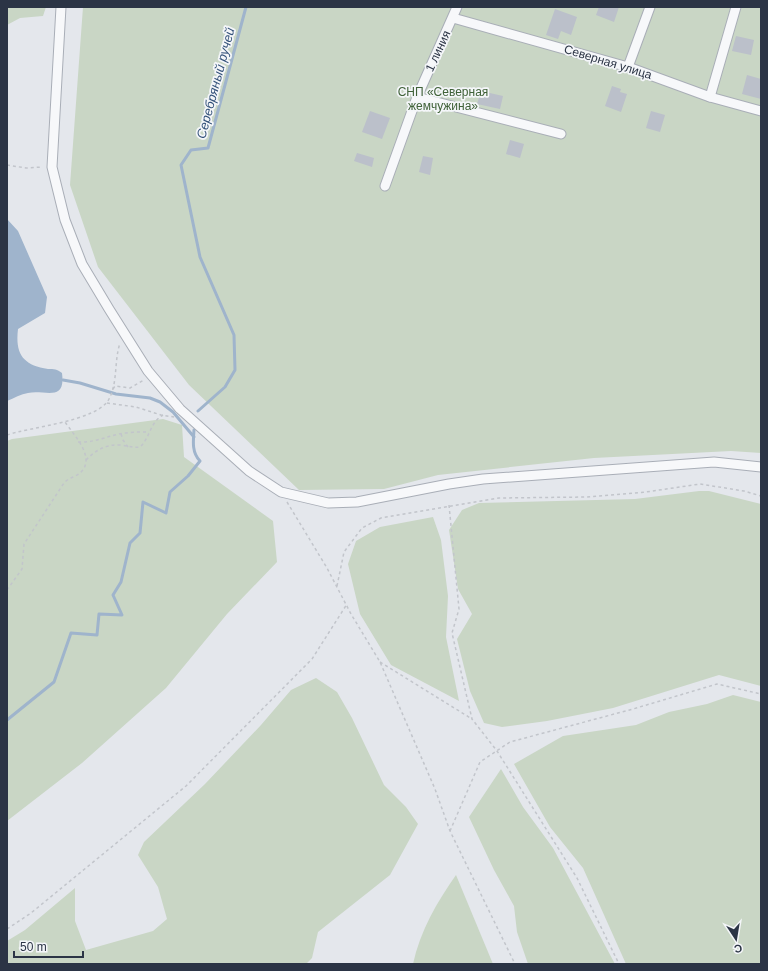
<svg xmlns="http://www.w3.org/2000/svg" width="768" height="971" font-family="Arial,sans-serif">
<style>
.green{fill:#c9d6c5}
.water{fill:#9fb4cc}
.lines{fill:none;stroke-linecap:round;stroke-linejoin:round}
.stream{stroke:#9fb4cc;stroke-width:3}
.building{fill:#bbc0ca}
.minor-casing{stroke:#a9aeb7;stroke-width:11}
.path{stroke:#c2c5cb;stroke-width:1.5;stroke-dasharray:3 3;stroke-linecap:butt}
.minor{stroke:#f7f8fa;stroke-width:9}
.labels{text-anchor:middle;stroke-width:3.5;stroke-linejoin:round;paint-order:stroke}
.street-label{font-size:12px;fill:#2b3445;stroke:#f4f6f9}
.park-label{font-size:12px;fill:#3f6138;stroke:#f4f6f9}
.water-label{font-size:13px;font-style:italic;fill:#34527a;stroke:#f4f6f9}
</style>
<rect width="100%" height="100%" fill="#e4e7ec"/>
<g class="green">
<path d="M7,7H46L43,16L20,18L7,25Z"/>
<path d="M83,7H761V453L731,451L594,458L438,475L384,489L299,490L189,385L98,267L70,185Z"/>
<path d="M163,419L182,425L184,457L273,521L277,562L227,614L166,688L82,763L7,821V441L12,439Z"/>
<path d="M699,491H709L761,504V686L719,675L613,708L547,721L502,727L484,723L470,691L457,639L472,614L458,589L449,530L462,510L479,503L635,499Z"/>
<path d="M433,517L441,540L448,596L446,637L459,701L391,665L360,614L348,564L356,541L380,527Z"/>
<path d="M316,678L337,692L352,718L384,785L406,807L418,824L390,875L318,932L312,958L306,964H7V941L25,930L75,888V921L86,950L153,931L167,919L158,887L138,855L144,842L205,784L261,725L291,690Z"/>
<path d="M733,695L761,702V964H626L583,868L550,827L514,764L563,736L636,725L669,712L707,704Z"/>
<path d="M501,769L523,807L553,848L615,964H528L517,932L514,906L494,870L469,817Z"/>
<path d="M456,875L493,964H413C420,931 437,902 456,875Z"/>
</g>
<path class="water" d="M7,219L18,231L47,297L45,313L18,329C15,354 23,365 48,369C54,369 57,369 62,373C66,403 44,389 28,393C21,394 14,398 7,401Z"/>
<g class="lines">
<g class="stream">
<path d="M63,380L80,383L116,394L150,398L160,402L173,412L194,437"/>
<path d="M198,411L225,387L235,370L234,335L200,257L181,165L191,150L208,148L246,7"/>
<path d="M7,720L54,682L71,633L97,635L99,614L122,615L113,595L121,582L130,543L140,533L143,502L166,513L170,492L188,476L200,461C192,453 193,442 194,430"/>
</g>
</g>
<g class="building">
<path d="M599,7H619L614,22L596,15Z"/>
<path d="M555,9L577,17L571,35L561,31L558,39L546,35Z"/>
<path d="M736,36L754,40L751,55L732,51Z"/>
<path d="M747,75L761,79V99L742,94Z"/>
<path d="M612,86L621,89L620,92L627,94L621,112L605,106Z"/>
<path d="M481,91L503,96L500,109L477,104Z"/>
<path d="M370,111L390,118L382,139L362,132Z"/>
<path d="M651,111L665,115L660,132L646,128Z"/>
<path d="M510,140L524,144L520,158L506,154Z"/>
<path d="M357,153L374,158L372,167L354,161Z"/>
<path d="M423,156L433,158L430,175L419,172Z"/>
</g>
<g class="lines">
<defs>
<g id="minor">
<path d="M61,7L52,167L65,220L82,264L109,309L148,371L180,409L249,471L281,492L328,503L357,502L449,484L483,479L714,462L761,467"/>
<path d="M453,18L628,67L710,97L761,111"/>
<path d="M628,67L650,7"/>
<path d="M417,97L561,134"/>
<path d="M710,97L736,7"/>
<path d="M385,186L417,97L457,7"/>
</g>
</defs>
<use href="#minor" class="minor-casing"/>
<g class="path">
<path d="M7,165L26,168L42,167"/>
<path d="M113,389L115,386L130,388L144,380"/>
<path d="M107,403L136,407L161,415L174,417"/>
<path d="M121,434L123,440L128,447"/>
<path d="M7,435C30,427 98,421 109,399C118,382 114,361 120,343"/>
<path d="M78,442C93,443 105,437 119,434C128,432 139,432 149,432"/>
<path d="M86,460C96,450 106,444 121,445C128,446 133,448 140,447C150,438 150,422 163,415"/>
<path d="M287,502L327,568L351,614L380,662L435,789L450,831L515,964"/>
<path d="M449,505L459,609L452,633L472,719L497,751L577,878L619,964"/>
<path d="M337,586L344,552L362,528L381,518L499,498L587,497L646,492L700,484L744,491L761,496"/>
<path d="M7,590L22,569L24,544L64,483C69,477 77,477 82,471C95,456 73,434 65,422"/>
<path d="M380,662L472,719"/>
<path d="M450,831L480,762L510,742L633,709L717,684L761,694"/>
<path d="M7,929L31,913L186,786L312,659L347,604"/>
</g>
<use href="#minor" class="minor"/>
</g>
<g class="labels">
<g class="street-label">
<text transform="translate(438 51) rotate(-65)" y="4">1 линия</text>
<text transform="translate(608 62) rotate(17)" y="4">Северная улица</text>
</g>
<g class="park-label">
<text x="443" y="96">СНП «Северная<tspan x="443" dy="14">жемчужина»</tspan></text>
</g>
<g class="water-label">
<text transform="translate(215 83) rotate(-75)" y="5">Серебряный ручей</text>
</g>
</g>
<rect width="768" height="971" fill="none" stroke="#2b3445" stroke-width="16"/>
<g transform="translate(736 939) rotate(168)" stroke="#f4f6f9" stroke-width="3" paint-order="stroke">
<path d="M0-3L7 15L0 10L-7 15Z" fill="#2b3445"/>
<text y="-6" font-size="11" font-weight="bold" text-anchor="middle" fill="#2b3445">С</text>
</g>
<path d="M14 951v6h69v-6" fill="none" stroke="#2b3445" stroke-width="2"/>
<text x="20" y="951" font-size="12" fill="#2b3445" stroke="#f4f6f9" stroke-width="3" paint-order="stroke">50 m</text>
</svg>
